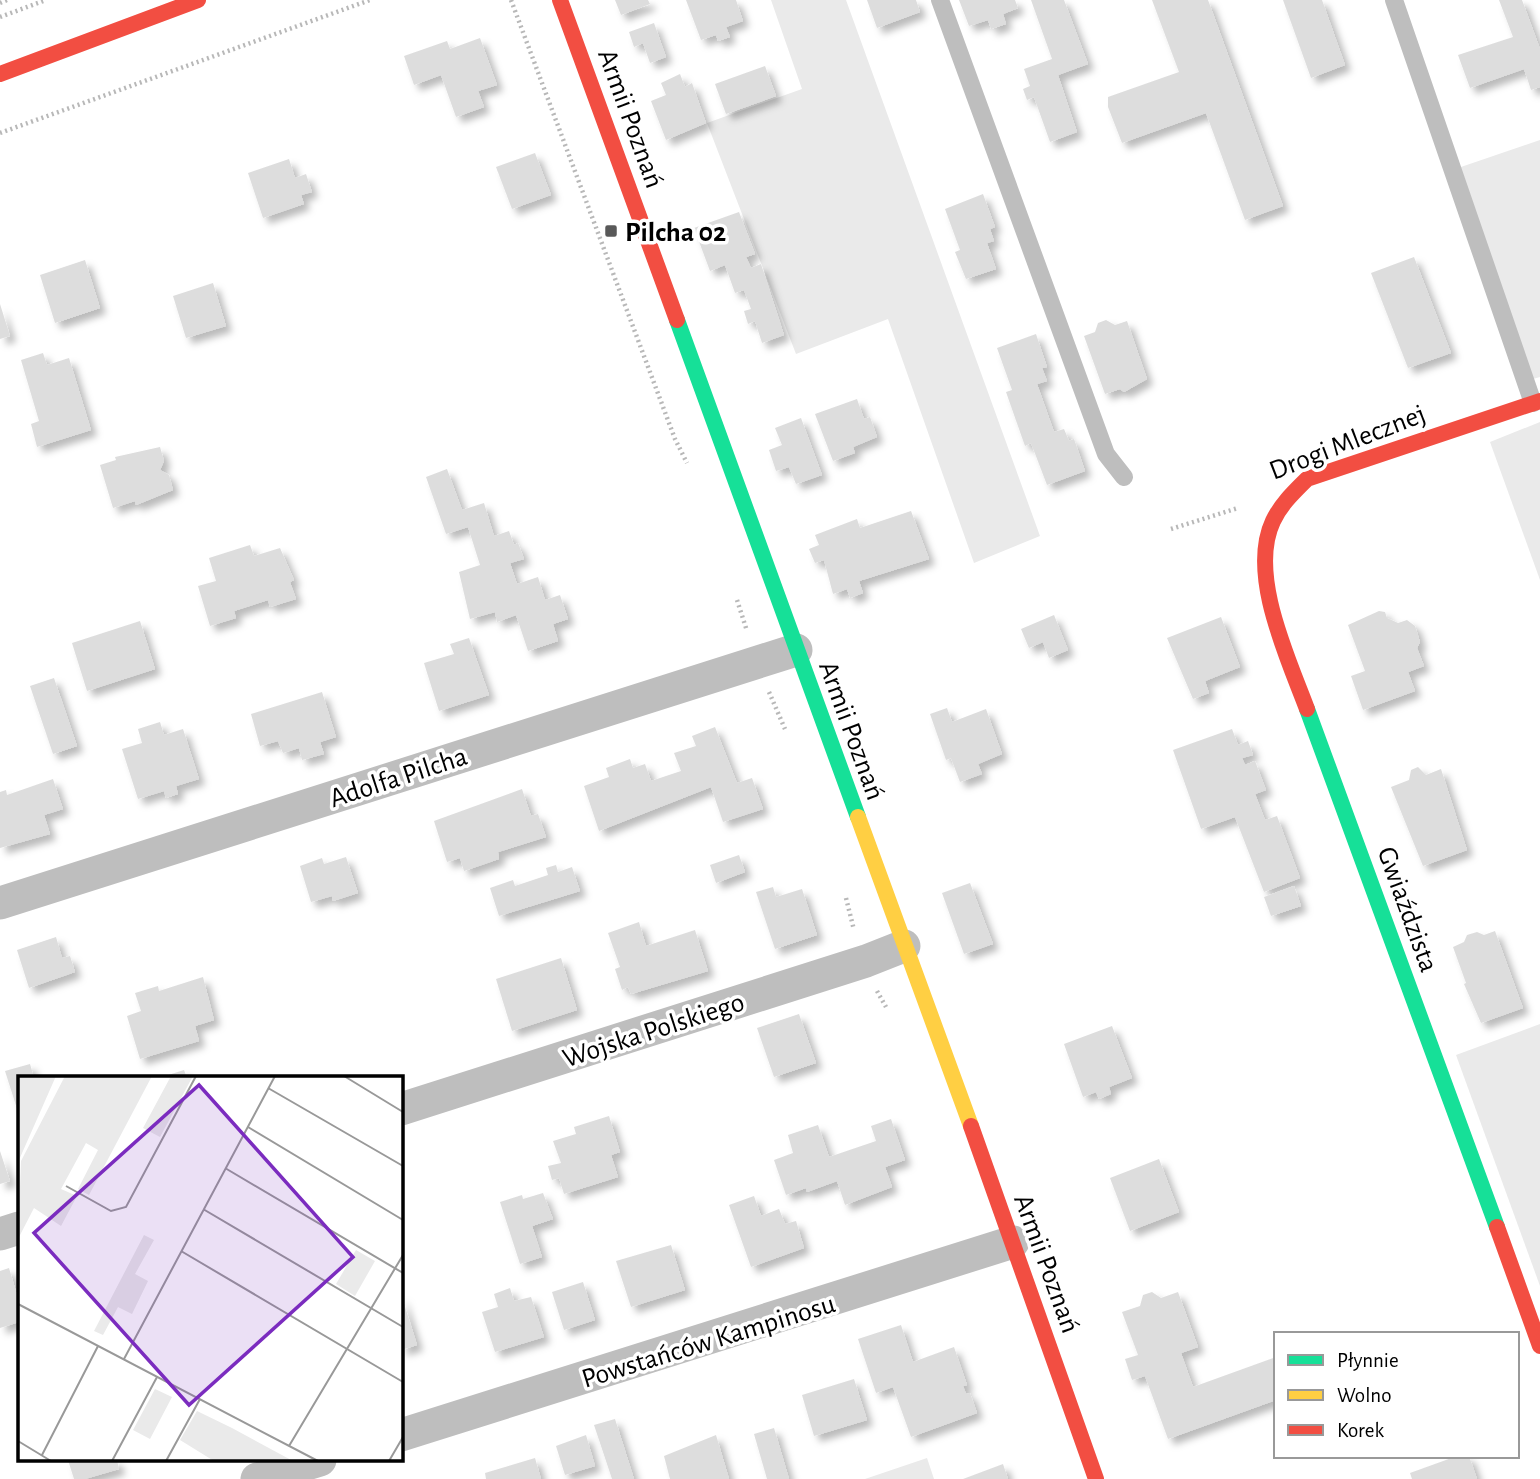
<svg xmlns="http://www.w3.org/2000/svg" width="1540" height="1479" font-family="'Alegreya Sans',sans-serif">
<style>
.green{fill:#eaeaea}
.building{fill:#ddd;filter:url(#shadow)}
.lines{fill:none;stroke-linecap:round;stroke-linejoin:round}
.path{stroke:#b8b8b8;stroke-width:4.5;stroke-dasharray:2 3.5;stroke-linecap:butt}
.lane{stroke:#bebebe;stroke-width:18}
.street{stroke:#bebebe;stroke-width:33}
.fast{stroke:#16e098;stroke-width:16}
.slow{stroke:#ffcf43;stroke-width:16}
.jam{stroke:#f24e42;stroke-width:16}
.poi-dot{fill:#595959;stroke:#fff;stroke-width:2.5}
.labels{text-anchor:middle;stroke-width:7;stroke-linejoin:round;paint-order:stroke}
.street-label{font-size:28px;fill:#000;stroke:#fff}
.poi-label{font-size:28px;font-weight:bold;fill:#000;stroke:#fff;text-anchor:start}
.inset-road{fill:none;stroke:#999;stroke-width:2}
.view{fill:#7b2cbf;fill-opacity:0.15;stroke:#7b2cbf;stroke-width:3.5}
.inset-edge{fill:none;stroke:#000;stroke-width:3.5}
</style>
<defs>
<filter id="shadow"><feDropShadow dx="6" dy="6" stdDeviation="3.5" flood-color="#0004"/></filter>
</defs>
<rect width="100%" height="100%" fill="#fff"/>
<g class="green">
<path d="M771,0H846L1040,536L974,563L888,319L796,354L707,123L802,89Z"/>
<path d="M1540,140V377L1533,379L1458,168Z"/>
<path d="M1540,422V580L1490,442Z"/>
<path d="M1540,1024V1286L1456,1055Z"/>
<path d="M927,1458L934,1479H865Z"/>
</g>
<g class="building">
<path d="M615,0H648L650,4L621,15Z"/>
<path d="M686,0H736L743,21L726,27L730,37L718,41L716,35L701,40Z"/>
<path d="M867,0H916L920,12L877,28Z"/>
<path d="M959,0H1015L1018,8L1003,14L1006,24L991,29L988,20L969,26Z"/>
<path d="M1031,0H1064L1088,64L1058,75L1077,132L1050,142L1034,97L1027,100L1023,89L1030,86L1024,69L1052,59Z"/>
<path d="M1152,0H1208L1283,206L1245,220L1206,113L1122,143L1108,107V97L1179,72Z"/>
<path d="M1283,0H1322L1345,65L1311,78Z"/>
<path d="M1499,0H1522L1540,49V87L1531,90L1524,69L1470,88L1458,55L1513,37Z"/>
<path d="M654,23L666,57L650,63L643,43L634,47L629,32Z"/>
<path d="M480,38L497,85L478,91L484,107L456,117L441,75L414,85L404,56L447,41L450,49Z"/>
<path d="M765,66L776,96L726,114L715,84Z"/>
<path d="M680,74L685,87L692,83L706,123L666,140L651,101L666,95L661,83Z"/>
<path d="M535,153L551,195L512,209L496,167Z"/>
<path d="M289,159L295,178L306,174L312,192L301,195L304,204L263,218L248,173Z"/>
<path d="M983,194L995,227L990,229L994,241L987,243L996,269L966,279L955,252L960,250L945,209Z"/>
<path d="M739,212L755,254L746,257L751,268L761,264L784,335L762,343L755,321L748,324L744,311L751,309L744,290L735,293L725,265L710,271L694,228Z"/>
<path d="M1414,257L1451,353L1408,368L1371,273Z"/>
<path d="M85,260L100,308L55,323L40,275Z"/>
<path d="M213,283L226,326L186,338L173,296Z"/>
<path d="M0,304L10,336L0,339Z"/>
<path d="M1106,320L1115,325L1127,321L1147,379L1124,392L1120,389L1105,394L1084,336L1095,332L1098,323Z"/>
<path d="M1036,334L1047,367L1042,368L1047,381L1037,384L1054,432L1064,429L1069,441L1074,439L1085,471L1047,485L1031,443L1025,446L1006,392L1012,390L997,348Z"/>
<path d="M43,353L47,365L69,358L91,430L37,447L31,424L39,421L21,360Z"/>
<path d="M857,399L864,419L870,417L877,437L853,447L855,453L833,461L815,414Z"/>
<path d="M801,418L822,475L796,484L789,467L776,471L769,450L782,445L775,428Z"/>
<path d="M160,447L164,461L160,470L169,475L173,490L136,505L135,501L113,508L100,465L116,460L115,457Z"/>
<path d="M447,469L462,510L484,503L494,536L509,531L514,545L518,543L524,559L510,563L517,584L538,577L545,600L560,595L568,619L553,624L558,641L528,651L516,615L497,622L495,612L470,619L459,572L480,565L468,527L446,534L426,477Z"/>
<path d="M911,511L929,559L859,581L863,593L850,598L847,589L833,594L824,560L815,563L809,549L819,545L815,535L857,519L860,528Z"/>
<path d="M250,545L254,556L280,548L294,580L290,582L296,599L270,607L268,600L234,611L236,618L210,626L198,586L216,581L209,558Z"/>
<path d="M1379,611L1385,612L1387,618L1398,623L1407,620L1415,626L1420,642L1417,648L1424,666L1408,672L1415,691L1363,710L1351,676L1365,671L1348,625Z"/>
<path d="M1054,615L1068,650L1049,658L1043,642L1029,648L1021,629Z"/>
<path d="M1221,617L1240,667L1205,681L1209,693L1193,699L1167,638Z"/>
<path d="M140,621L155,669L87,691L72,643Z"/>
<path d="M469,638L489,695L439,711L424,663L454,654L450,644Z"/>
<path d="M54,678L77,746L53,754L30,686Z"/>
<path d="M322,692L336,737L320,742L324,754L302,760L299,748L283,753L278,741L260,746L251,714Z"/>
<path d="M947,708L952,722L986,709L1002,754L978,764L982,774L960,782L951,758L946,760L930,714Z"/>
<path d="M160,722L164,735L183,729L199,779L176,786L178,794L166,798L164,791L138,799L122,749L142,743L138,729Z"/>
<path d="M715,727L737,783L752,778L763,809L723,822L711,787L599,831L584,786L609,777L606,768L630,759L633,768L645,764L651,781L681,771L674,753L696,746L692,736Z"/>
<path d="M1232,729L1238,745L1248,741L1253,755L1242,758L1245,765L1255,761L1266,790L1255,794L1265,820L1277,816L1300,878L1264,892L1235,817L1201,829L1173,750Z"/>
<path d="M1418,767L1426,775L1441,769L1467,850L1423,866L1391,787L1409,780L1411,770Z"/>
<path d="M53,779L63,809L44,815L50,834L0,848V792L6,790L7,795Z"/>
<path d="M522,789L531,816L538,814L546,837L498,852L499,859L464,871L460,858L447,862L434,821Z"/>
<path d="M739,855L745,872L716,883L710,865Z"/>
<path d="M346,857L358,893L333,901L332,896L311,902L300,866L322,858L324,864Z"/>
<path d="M556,865L558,872L572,867L580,891L499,916L490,888L513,880L515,886L548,875L546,868Z"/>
<path d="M970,883L993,944L964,954L942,893Z"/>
<path d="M1294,886L1301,906L1271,916L1264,897Z"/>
<path d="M773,887L776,897L802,889L817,935L775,949L756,892Z"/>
<path d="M639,922L646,946L695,930L708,971L631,994L628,987L622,990L615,969L620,967L608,933Z"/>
<path d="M1495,931L1523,1008L1481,1023L1464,984L1466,983L1453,947L1464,942L1467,935L1477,932L1484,935Z"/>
<path d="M56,937L62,958L70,956L75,972L29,988L17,950Z"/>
<path d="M561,958L577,1010L512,1031L496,979Z"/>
<path d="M203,977L214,1020L195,1026L199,1041L140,1059L127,1016L141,1011L135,993L158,986L159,991Z"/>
<path d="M799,1014L816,1063L774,1077L757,1028Z"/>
<path d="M1112,1026L1132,1078L1109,1087L1111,1094L1099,1099L1096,1092L1083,1097L1064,1044Z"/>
<path d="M30,1064L34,1078H19V1115L5,1071Z"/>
<path d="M184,1070L187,1078H159Z"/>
<path d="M609,1116L620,1152L611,1155L618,1177L564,1194L559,1178L552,1180L548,1166L561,1163L553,1141L576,1134L574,1127Z"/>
<path d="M891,1119L905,1160L885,1167L892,1187L845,1205L837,1181L807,1192L806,1188L786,1195L774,1160L793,1153L788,1135L818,1125L829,1157L876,1141L871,1126Z"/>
<path d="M0,1151L10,1181L0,1184Z"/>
<path d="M1159,1159L1179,1212L1130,1231L1110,1178Z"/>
<path d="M543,1193L553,1219L532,1226L542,1257L520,1264L500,1202L522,1195L523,1199Z"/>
<path d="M754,1196L761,1216L779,1209L785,1224L796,1221L804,1248L751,1267L729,1205Z"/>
<path d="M671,1245L685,1290L631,1307L616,1261Z"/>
<path d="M9,1268L19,1302V1322L0,1328V1271Z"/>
<path d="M583,1282L595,1320L564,1330L552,1292Z"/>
<path d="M510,1288L514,1301L531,1297L544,1337L495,1352L482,1312L498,1307L494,1294Z"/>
<path d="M1152,1292L1161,1298L1178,1292L1198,1347L1181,1353L1193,1387L1276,1357V1400L1168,1439L1145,1376L1132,1380L1125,1359L1138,1355L1122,1312L1140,1306L1143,1295Z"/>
<path d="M401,1294L417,1345L401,1350Z"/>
<path d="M901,1325L913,1362L954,1347L967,1385L963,1386L966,1394L970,1393L977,1413L911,1437L893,1387L876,1393L858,1339Z"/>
<path d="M854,1379L867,1420L814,1436L802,1395Z"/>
<path d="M615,1419L634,1479H612L594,1425Z"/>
<path d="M774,1428L789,1479H767L754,1434Z"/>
<path d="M586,1435L595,1466L565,1475L556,1446Z"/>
<path d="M716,1435L729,1479H670L664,1456Z"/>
<path d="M1457,1456H1469L1477,1479H1412L1410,1473Z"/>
<path d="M535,1458L541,1479H486L485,1473Z"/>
<path d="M68,1460H117L119,1469L85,1479H74Z"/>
<path d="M1003,1464L1008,1479H963Z"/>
</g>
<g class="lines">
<g class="path">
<path d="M511,0L675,439L687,463"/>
<path d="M0,3L7,0"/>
<path d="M0,17L46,0"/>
<path d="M0,133L370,0"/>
<path d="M1171,529L1238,508"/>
<path d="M737,600L747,631"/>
<path d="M769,692L785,729"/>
<path d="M846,898L854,930"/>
<path d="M877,991L886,1007"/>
</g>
<g class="lane">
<path d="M940,0L1106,454L1124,477"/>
<path d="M1394,0L1533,403"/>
</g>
<g class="street">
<path d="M0,903L796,650"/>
<path d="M401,1109L866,961L904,946"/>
<path d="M0,1234L19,1228"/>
<path d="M401,1435L1013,1242"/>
<path d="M257,1479L320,1460"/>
</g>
<g class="fast">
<path d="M677,320L858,817"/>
<path d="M1307,709L1497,1227"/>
</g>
<path class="slow" d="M858,817L971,1126"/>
<g class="jam">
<path d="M560,0L677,320"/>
<path d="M0,74L198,0"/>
<path d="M1307,709C1288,658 1248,574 1273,521C1281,504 1294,492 1307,479L1540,401"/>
<path d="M971,1126L1096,1479"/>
<path d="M1497,1227L1540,1346"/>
</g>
</g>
<rect class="poi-dot" x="604" y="224" width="14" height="14" rx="3.5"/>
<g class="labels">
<g class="street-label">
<text transform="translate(632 118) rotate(70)" y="10">Armii Poznań</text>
<text transform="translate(1347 441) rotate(-21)" y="10">Drogi Mlecznej</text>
<text transform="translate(853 730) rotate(70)" y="10">Armii Poznań</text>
<text transform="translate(398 776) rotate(-18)" y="10">Adolfa Pilcha</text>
<text transform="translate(1409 909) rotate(70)" y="10">Gwiaździsta</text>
<text transform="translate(653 1029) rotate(-18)" y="10">Wojska Polskiego</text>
<text transform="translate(1048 1263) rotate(70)" y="10">Armii Poznań</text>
<text transform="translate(708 1340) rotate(-17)" y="10">Powstańców Kampinosu</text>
</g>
<g class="poi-label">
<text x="625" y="241">Pilcha 02</text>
</g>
</g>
<g transform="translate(18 1076)">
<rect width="385" height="385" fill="#fff"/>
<path d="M0,0H38L1,84L0,83ZM47,0H134L71,119L60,113L80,74L68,67L43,113L59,120L43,150L16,132L0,163L3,85ZM153,0H175L142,61L125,52ZM126,159L136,164L117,198L130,205L114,238L100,231L85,259L76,255ZM338,174L357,185L337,220L318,208ZM137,313L154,321L132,363L115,354ZM179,335L214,352L275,385H196L162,364Z" fill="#eaeaea"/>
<path class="inset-road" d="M326,0L385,36M250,12L385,90M230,51L385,144M207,92L385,197M48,110L93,135L108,131L178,0M185,133L385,251M163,175L385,306M0,228L300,385M106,283L257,0M0,365L33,385M271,370L385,179M24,379L80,270M94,385L139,301M148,385L182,323M371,385L385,361"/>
<path class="view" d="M181,9L335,181L171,329L16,157Z"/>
<rect width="385" height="385" class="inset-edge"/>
</g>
<rect x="1274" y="1332" width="245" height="126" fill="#ffffff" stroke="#999999" stroke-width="2"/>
<rect x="1288" y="1355" width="35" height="10" fill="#16e098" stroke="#999999" stroke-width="2"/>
<text x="1337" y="1367" font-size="21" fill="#000000">Płynnie</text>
<rect x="1288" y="1390" width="35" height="10" fill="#ffcf43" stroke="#999999" stroke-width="2"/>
<text x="1337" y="1402" font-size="21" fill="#000000">Wolno</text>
<rect x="1288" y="1425" width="35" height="10" fill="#f24e42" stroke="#999999" stroke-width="2"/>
<text x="1337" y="1437" font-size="21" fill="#000000">Korek</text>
</svg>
